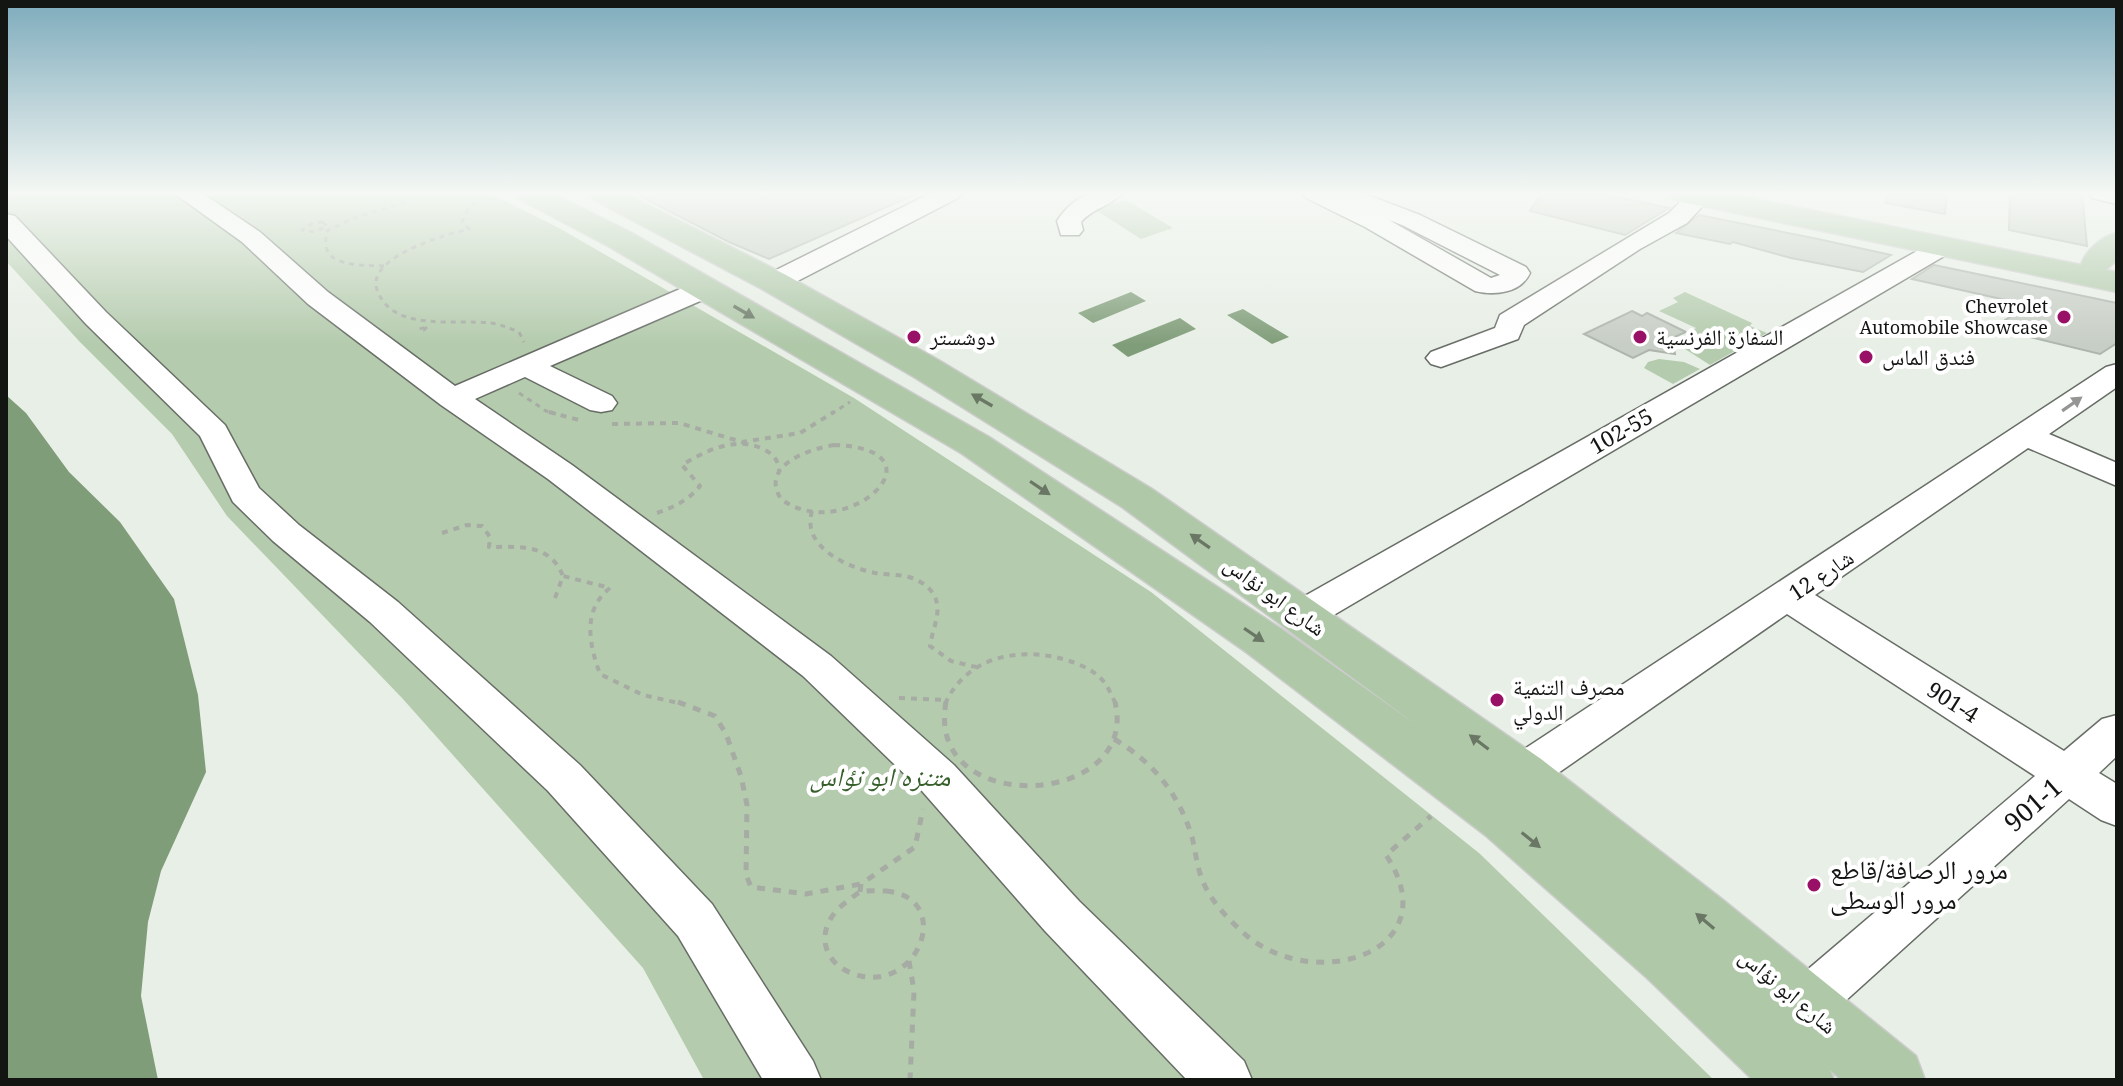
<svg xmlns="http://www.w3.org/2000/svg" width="2123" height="1086" font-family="'Noto Serif','Noto Naskh Arabic',serif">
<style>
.green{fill:#b4cbad}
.water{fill:#809d79}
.building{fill:#c7cec5;stroke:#aeb5ac;stroke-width:2}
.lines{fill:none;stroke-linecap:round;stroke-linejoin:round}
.minor-casing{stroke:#676d66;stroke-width:3}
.major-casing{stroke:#cbcccb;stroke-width:3}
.path-far2{stroke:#a6aba4;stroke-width:3;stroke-dasharray:5 5;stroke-linecap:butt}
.path-far1{stroke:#a6aba4;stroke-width:4;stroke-dasharray:6 6;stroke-linecap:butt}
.path{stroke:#a6aba4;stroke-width:5;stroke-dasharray:8 8;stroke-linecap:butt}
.minor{fill:#fff;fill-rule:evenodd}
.major{fill:#afc8a8;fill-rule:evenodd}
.oneway{fill:#697764}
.oneway2{fill:#959694}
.poi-dot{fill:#981166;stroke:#fff;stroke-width:3}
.labels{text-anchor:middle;stroke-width:8;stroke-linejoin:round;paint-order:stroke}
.far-poi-label{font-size:18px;fill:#131512;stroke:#fff;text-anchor:end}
.poi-label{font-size:22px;fill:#131512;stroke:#fff;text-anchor:start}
.street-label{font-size:22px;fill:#131512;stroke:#fff}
.near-park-label{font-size:26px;font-style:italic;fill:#375f2b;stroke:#fff}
.near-street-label{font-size:26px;fill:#131512;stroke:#fff}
.near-poi-label{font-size:26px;fill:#131512;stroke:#fff;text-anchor:start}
</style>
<rect width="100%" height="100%" fill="#e8efe6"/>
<g class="green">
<path d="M6,193H489L559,228L854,398L1151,592L1479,853L1714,1080H704L643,968L402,698L227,516L172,434L79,341L6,261Z"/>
<path d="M1126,200L1173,228L1141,239L1094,209Z"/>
<path d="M1685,292L1752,323L1750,326L1767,333L1710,365L1685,349L1686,343L1701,336L1692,331L1696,328L1659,311L1678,302L1673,298Z"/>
<path d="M1659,359L1684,362L1700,369L1673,384L1644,368L1648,362Z"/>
</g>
<g class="water">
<path d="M1131,292L1146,301L1093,323L1078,313Z"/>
<path d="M1243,309L1289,337L1272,344L1227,315Z"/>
<path d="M1180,318L1196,329L1128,357L1112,345Z"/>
<path d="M6,395L26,413L69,472L120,522L174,599L198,695L206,772L161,871L148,922L141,996L158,1080H6Z"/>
</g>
<g class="building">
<path d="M634,193H918L769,259L729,242Z"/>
<path d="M1542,193H1597L1669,208L1625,235L1530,211Z"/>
<path d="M1887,193H1947L1945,214L1886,203Z"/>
<path d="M2010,193H2082L2087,246L2009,230Z"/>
<path d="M1699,215L1818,239L1891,255L1863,272L1791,258L1733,242L1730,244L1676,233Z"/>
<path d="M1934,265L2117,303V343L2100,354L1993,328L2028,305L1912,279Z"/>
<path d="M1632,311L1642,316L1647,313L1686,332L1672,338L1675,354L1649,350L1633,358L1584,334Z"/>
</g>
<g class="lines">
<defs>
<g id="minor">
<path d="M174,193H202L260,232L328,292L455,386L694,283H714L718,289L714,295L550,366L612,396L617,403L612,410L601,412L590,410L525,377L475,399L572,465L831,656L954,765L1079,901L1244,1061L1252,1080H1187L1045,931L922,791L803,676L548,479L441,405L308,304L242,242Z"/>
<path d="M931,193H962L958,198L784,288H764L761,282L764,276Z"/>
<path d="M1090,193H1122C1111,206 1093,208 1081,222L1083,230L1079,235H1061L1057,221C1066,207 1075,200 1090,193Z"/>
<path d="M1302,193H1362L1420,215L1526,267L1530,273C1521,293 1495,296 1475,291L1365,227L1306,198ZM1389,220L1402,225L1500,275L1491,278Z"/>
<path d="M1689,193H1708L1711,197L1687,223L1640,249L1524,325L1518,339L1441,367L1431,364L1426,358L1431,352L1495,328L1500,315L1669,213Z"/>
<path d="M2088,193H2117V204L2092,198Z"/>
<path d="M6,214L15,216L106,312L225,425L259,488L299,525L398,602L580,765L712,904L813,1061L821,1080H763L678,936L548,791L370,622L273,541L233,502L200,436L86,324L6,236Z"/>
<path d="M1942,239L1951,242L1955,247L1951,252L1315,626L1301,630L1287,626L1282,616L1287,606L1933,242Z"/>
<path d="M2117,364V387L2049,434L2117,463V486L2028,448L1815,595L2064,751L2102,719L2117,715V756L2099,773L2117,784V826L2101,820L2069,799L1822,1022L1804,1030L1786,1022L1778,1005L1786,988L2035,776L1787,614L1538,787L1522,792L1506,787L1500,774L1506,761L2106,367Z"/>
</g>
<g id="major">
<path d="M515,193H552L630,232L989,437L1280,628L1418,726L1122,507L914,377L762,289L592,199L588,193H625L786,275L940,361L1152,489L1541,759L1723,900L1916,1056L1925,1080H1842L1830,1070L1834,1080H1753L1647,978L1485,835L1246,652L961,453L608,246L519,199Z"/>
<path d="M1668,193H1727L2081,265C2085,251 2102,236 2117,233V260L2106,270L2117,272V292L1682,202L1672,199Z"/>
</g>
</defs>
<use href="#minor" class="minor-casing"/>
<use href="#major" class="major-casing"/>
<g class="path-far2">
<path d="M493,193L469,207L462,222L469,229C446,234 388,252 378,275C375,281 375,286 378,292C394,332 456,319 490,323C500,324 509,328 519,332L524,342"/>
<path d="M323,222L327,226L314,232L302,230L313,223Z"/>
<path d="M384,266C358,265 315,267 328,230L354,218L434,193"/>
<path d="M427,327L424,330L419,329Z"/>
<path d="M519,393L546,411L556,414"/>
<path d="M831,414L850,402"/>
</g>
<g class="path-far1">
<path d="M549,412L579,420"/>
<path d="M612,424L679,423L742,442L800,433L834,412"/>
<path d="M834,445C951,449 845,547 781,499C759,465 810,449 834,445Z"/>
<path d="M812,511C801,547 847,567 875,573C887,575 900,574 912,578C921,581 931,588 935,597C942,613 932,630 930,646L951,661L976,667"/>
<path d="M657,513C674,507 689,500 700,486L682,465C707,450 737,435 765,450C774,455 778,460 779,470"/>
<path d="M442,533L467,525L482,526L490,537L489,547C519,547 550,543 563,576"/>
<path d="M555,598L563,576L610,588C582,610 589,644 600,674L643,695L683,704"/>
<path d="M899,698L946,700"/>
<path d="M945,704C965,660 1011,648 1055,657C1072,661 1093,668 1104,682C1109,688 1112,697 1116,704"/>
</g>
<g class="path">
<path d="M678,702L715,716L726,734L741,776L747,805L746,875L751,887L806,894L861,884"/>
<path d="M946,702C924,819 1141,808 1115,702"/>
<path d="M1114,739C1153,762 1179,794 1192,837C1196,853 1197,869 1204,884C1213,904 1231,922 1247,936C1317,994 1450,951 1386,855L1431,816"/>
<path d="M886,891C953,897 921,989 861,976C820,967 813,927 845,903C850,900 856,893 861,892C868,890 878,891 886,891Z"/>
<path d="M860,892L861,884L915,847L923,809"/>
<path d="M909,961L914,991L910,1080"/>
</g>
<use href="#minor" class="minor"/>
<use href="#major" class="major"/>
</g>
<defs><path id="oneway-solid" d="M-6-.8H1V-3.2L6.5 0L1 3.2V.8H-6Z" transform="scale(2)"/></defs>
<g class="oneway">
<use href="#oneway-solid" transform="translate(744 312) rotate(30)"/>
<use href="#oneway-solid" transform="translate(982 400) rotate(-150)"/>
<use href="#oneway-solid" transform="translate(1040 488) rotate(34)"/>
<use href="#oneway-solid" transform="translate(1200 541) rotate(-145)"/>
<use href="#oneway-solid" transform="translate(1254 635) rotate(34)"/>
<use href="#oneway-solid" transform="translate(1479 742) rotate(-143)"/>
<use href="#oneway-solid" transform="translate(1531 840) rotate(39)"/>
<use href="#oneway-solid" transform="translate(1705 921) rotate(-140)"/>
</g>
<use class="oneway2" href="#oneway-solid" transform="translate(2072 404) rotate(-35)"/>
<linearGradient id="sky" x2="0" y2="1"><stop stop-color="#7eabbc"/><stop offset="0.56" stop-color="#f5f8f4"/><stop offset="1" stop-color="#f5f8f4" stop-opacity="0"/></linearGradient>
<rect width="2123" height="345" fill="url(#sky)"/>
<g class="poi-dot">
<circle cx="2064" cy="317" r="8"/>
<circle cx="914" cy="337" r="8"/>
<circle cx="1640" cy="337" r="8"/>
<circle cx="1866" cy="357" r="8"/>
<circle cx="1497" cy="700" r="8"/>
<circle cx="1814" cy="885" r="8"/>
</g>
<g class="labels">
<g class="far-poi-label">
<text x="2048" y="313">Chevrolet<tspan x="2048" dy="21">Automobile Showcase</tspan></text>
</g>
<g class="poi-label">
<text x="930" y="345">دوشستر</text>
<text x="1656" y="345">السفارة الفرنسية</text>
<text x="1882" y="365">فندق الماس</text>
<text x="1513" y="695">مصرف التنمية<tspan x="1513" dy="25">الدولي</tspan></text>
</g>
<g class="street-label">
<text transform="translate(1621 431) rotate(-30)" y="8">102-55</text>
<text transform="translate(1821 575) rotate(-34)" y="8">شارع 12</text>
<text transform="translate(1275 596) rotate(36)" y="8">شارع ابو نؤاس</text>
<text transform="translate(1953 702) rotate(32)" y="8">901-4</text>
<text transform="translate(1788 991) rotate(40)" y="8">شارع ابو نؤاس</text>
</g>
<g class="near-park-label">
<text x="880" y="786">متنزه ابو نؤاس</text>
</g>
<g class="near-street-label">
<text transform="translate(2033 805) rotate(-41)" y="9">901-1</text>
</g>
<g class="near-poi-label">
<text x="1830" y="879">مرور الرصافة/قاطع<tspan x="1830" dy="30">مرور الوسطى</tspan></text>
</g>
</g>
<rect width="2123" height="1086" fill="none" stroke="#131512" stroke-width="16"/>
</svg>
